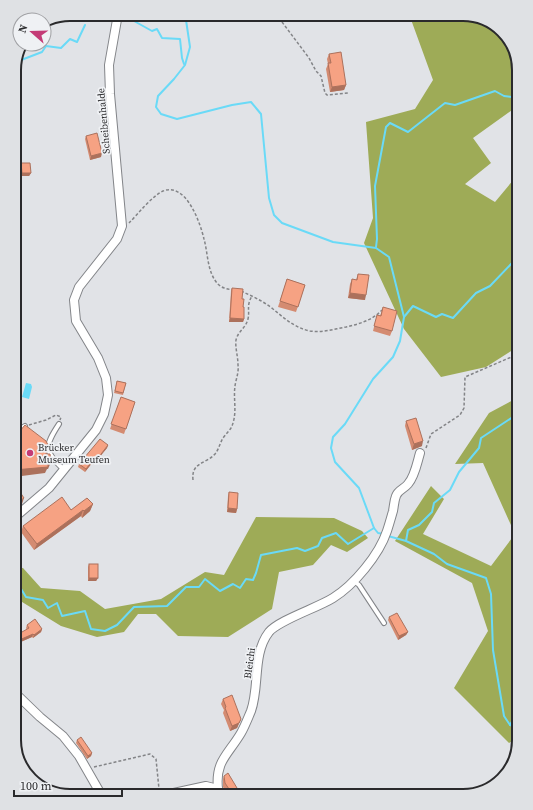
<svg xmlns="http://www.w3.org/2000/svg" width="533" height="810" font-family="'Source Serif 4',serif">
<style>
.forest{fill:#9eab57}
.water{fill:#6adaf7}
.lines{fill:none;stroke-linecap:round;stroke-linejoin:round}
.stream{stroke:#6adaf7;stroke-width:2}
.service-casing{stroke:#838589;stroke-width:6}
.minor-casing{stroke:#838589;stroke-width:10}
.path{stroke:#838487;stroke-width:1.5;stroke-dasharray:3 2;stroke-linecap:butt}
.service{stroke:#fff;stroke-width:4}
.minor{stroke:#fff;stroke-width:8}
.wall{fill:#d48b71}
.shaded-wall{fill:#ac715c}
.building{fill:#f6a283;stroke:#ac715c}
.poi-dot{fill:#c43b76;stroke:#eff1f4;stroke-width:1.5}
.labels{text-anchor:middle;stroke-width:3.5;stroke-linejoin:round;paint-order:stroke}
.street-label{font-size:10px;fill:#2a2a2c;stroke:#eff1f4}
.poi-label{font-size:10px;fill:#2a2a2c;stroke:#eff1f4;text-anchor:start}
.rim{fill:none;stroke:#2a2a2c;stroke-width:2}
</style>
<rect width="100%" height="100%" fill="#e1e3e7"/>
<g class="forest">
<path d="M409,14H466L491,22L512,42L519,70V105L473,138L491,163L465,184L495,202L519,173V346L486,367L441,377L404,329L364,243L373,218L366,122L415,109L433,80Z"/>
<path d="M519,397V737L509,743L454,688L488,631L472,583L395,541L431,486L444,499L423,534L491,566L515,534L483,463L455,464L489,413Z"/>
<path d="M256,517L334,518L362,531L368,538L347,552L331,545L313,565L279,572L272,609L228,637L178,636L156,614H138L124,632L97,637L61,626L14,597V567L23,568L41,588L80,591L105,609L161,599L205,572L224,575Z"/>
</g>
<path class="water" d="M26,383L31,384L32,387L29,399L22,397Z"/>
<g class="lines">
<g class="stream">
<path d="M174,14L186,20L190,47L185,65L174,79L158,96L156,107L161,114L177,119L232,105L251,102L261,114L269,198L274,215L282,223L333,242L376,248L389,257L404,317L400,341L393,357L373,379L345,424L333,437L331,448L335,462L359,488L374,528L378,533L384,534"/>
<path d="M125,16L152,31L157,29L162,38L180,39L182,58L184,64"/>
<path d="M16,62L42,52L46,46L61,48L70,39L77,42L85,25"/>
<path d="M376,247L377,239L375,186L386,127L390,123L408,132L445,103L455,105L495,91L504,96L512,97L519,92"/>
<path d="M404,317L413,306L436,317L442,314L453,318L476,293L490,286L513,262L519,249"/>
<path d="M388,536L406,541L434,554L447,564L486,578L491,594L493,650L504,716L510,725L519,728"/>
<path d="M406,541L408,530L419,525L432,512L434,503L450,490L459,472L479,448L481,438L519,413"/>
<path d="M14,579H15L26,597L43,600L48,608L57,603L62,616L85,611L91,629L105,631L117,625L134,607L167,606L186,587H199L205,579L220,591L233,584L240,588L246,579L253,580L256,573L261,555L297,548L305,551L318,546L322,538L336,533L348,544L374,528"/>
<path d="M510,725L519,709"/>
</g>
<defs>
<g id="service">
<path d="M59,424C44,447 44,451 64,470"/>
<path d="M14,433L25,426"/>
<path d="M354,581L359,585L384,623"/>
</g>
<g id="minor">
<path d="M14,518L49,488L96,430L104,414L108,395L106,378L98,358L76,321L74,300L79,287L117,239L122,226L110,94L109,65L118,14"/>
<path d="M14,692L40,717L63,736L79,756L102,796"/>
<path d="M218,789C215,761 228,755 241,733C245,726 248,718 251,711C260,686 252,654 269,632C279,620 317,608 333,598C354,585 379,555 387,531C389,525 391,518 393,511C394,506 394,501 396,496C398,490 404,489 408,484C415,476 417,463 420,453"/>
<path d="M160,796L206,786L218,789L224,796"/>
</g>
</defs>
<use href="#service" class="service-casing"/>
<use href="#minor" class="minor-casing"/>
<g class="path">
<path d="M276,14L309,58L316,71L321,76L325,93L327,95L348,93"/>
<path d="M129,223C138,214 152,196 163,191C186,182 200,222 204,239C208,253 207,271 217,283C221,288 227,289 233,290"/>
<path d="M241,291C252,296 263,301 273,309C284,318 295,328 310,331C322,333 334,329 346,327C359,324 373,320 382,310"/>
<path d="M29,425L46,420L56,415L61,417L60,420"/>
<path d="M426,448L431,434L460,415L464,408L465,377L516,355L519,352"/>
<path d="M193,480C191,462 206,464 215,454C219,449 220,443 223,438C226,434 229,431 231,428C238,414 233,400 235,386C236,379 239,372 238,365C238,356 235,348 236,340C238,331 246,328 248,319C250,310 246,306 252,296"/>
<path d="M14,652L21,688"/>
<path d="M94,767L150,754L156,759L159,789"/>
</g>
<use href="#service" class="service"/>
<use href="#minor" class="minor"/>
</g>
<g class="wall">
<path d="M329,54L346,85L344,90L330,92L326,69L328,64L327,59Z"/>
<path d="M86,136L101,157L90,160L85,139Z"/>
<path d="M21,163L31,173L29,176H20V166Z"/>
<path d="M358,274L365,300L348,298L350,284L352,279L356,280Z"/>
<path d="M287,279L305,285L296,312L278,307Z"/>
<path d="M232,288L242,299L244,319L243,322H229L231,291Z"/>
<path d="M383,307L392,331L390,336L373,331L377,315L380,316Z"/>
<path d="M117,381L126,383L123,395L114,393Z"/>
<path d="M121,397L135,402L124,434L110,429Z"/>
<path d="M406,421L422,446L412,450L405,426Z"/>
<path d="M108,445L107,448L93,465L92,463L85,472L78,467L79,464Z"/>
<path d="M229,492L237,509L236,513L227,512L228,496Z"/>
<path d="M93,504L90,511L82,518L81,516L34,550L21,532L23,526L71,510Z"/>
<path d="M89,564L98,578L96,581H88V567Z"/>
<path d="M389,617L408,632L406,635L398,640L388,620Z"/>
<path d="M27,625L42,629L41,632L33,638L32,637L16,644L14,640L15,636L27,630L26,628Z"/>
<path d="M223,699L241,719L237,728L230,731L223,713L224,710L221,704Z"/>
<path d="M77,740L92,753L91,756L87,759L76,743Z"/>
<path d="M224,776L236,791L229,795L223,787V779Z"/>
</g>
<g class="shaded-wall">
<path d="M346,85L344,90L330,92L332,87Z"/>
<path d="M102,153L101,157L90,160L91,156Z"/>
<path d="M22,173H31L29,176H20Z"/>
<path d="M350,293L366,295L365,300L348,298Z"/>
<path d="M230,318L244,319L243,322H229Z"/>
<path d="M18,393L16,398L14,400V395Z"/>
<path d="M423,441L422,446L412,450L414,444Z"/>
<path d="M108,445L107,448L93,465L95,462Z"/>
<path d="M93,460L92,463L85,472L86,469Z"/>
<path d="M48,462H51L48,469H47L45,473L14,477V470Z"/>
<path d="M24,498L22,504L14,509V505Z"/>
<path d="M93,504L90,511L82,518L84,511Z"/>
<path d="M228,508L237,509L236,513L227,512Z"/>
<path d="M83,510L81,516L34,550L37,544Z"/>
<path d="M89,578H98L96,581H88Z"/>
<path d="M18,618L17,623L14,626V623Z"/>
<path d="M42,629L41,632L33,638L34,635Z"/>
<path d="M408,632L406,635L398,640L399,636Z"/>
<path d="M33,634L32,637L16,644L17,641Z"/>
<path d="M241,719L237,728L230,731L232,726Z"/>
<path d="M92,753L91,756L87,759L88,756Z"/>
<path d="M237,788L236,791L229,795L231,792Z"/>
</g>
<g class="building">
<path d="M341,52L346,85L332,87L328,63H331L329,54Z"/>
<path d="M97,133L102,153L91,156L86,136Z"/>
<path d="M21,163H30L31,173H22Z"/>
<path d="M358,274L369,275L366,295L350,293L352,279L357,280Z"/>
<path d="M287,279L305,285L298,307L280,301Z"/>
<path d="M232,288L243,289L242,299H244L243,307H244V319L230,318Z"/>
<path d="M383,307L397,311L392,331L374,326L377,315L381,316Z"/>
<path d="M117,381L126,383L123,393L115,391Z"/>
<path d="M14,386L18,393L14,395Z"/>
<path d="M121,397L135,402L126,429L111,424Z"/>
<path d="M416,418L423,441L414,444L406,421Z"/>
<path d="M25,425L46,441L48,445L46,454H50L51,462H48V467L14,470V435L19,432Z"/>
<path d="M100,439L108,445L95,462L93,460L86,469L79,464Z"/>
<path d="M14,492H20L24,498L14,505Z"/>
<path d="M229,492L238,493L237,509L228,508Z"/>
<path d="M62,497L71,510L87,498L93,504L84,511L83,510L37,544L23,526Z"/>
<rect x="89" y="564" width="9" height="14"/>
<path d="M14,610L18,613L15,616L18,618L14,623Z"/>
<path d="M397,613L408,632L399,636L389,617Z"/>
<path d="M35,619L42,629L34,635L33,634L17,641L15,636L29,628L27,625Z"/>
<path d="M232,695L241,719L239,723L232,726L225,708L226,707L223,699Z"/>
<path d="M81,737L92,753L88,756L77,740Z"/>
<path d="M228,773L237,788L231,792L225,783L224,776Z"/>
</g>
<circle class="poi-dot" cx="30" cy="453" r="4"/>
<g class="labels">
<g class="street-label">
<text transform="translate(103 121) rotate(-95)" y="4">Scheibenhalde</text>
<text transform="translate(249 663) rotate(-82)" y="4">Bleichi</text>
</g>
<g class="poi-label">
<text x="38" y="451">Brücker<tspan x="38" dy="12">Museum Teufen</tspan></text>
</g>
</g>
<path d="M0 0H533V810H0ZM70 21H463A49 49 0 0 1 512 70V740A49 49 0 0 1 463 789H70A49 49 0 0 1 21 740V70A49 49 0 0 1 70 21Z" fill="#dfe1e4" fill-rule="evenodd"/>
<path class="rim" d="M70 21H463A49 49 0 0 1 512 70V740A49 49 0 0 1 463 789H70A49 49 0 0 1 21 740V70A49 49 0 0 1 70 21Z"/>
<g transform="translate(32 32) rotate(290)"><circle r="19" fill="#eff1f4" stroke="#a0a1a4"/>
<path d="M0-3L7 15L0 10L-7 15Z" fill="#c43b76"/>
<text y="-6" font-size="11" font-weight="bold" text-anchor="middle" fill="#2a2a2c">N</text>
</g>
<path d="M14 790v6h108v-6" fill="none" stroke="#2a2a2c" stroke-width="2"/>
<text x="20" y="790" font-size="12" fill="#2a2a2c" stroke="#eff1f4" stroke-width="3" paint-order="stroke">100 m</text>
</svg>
